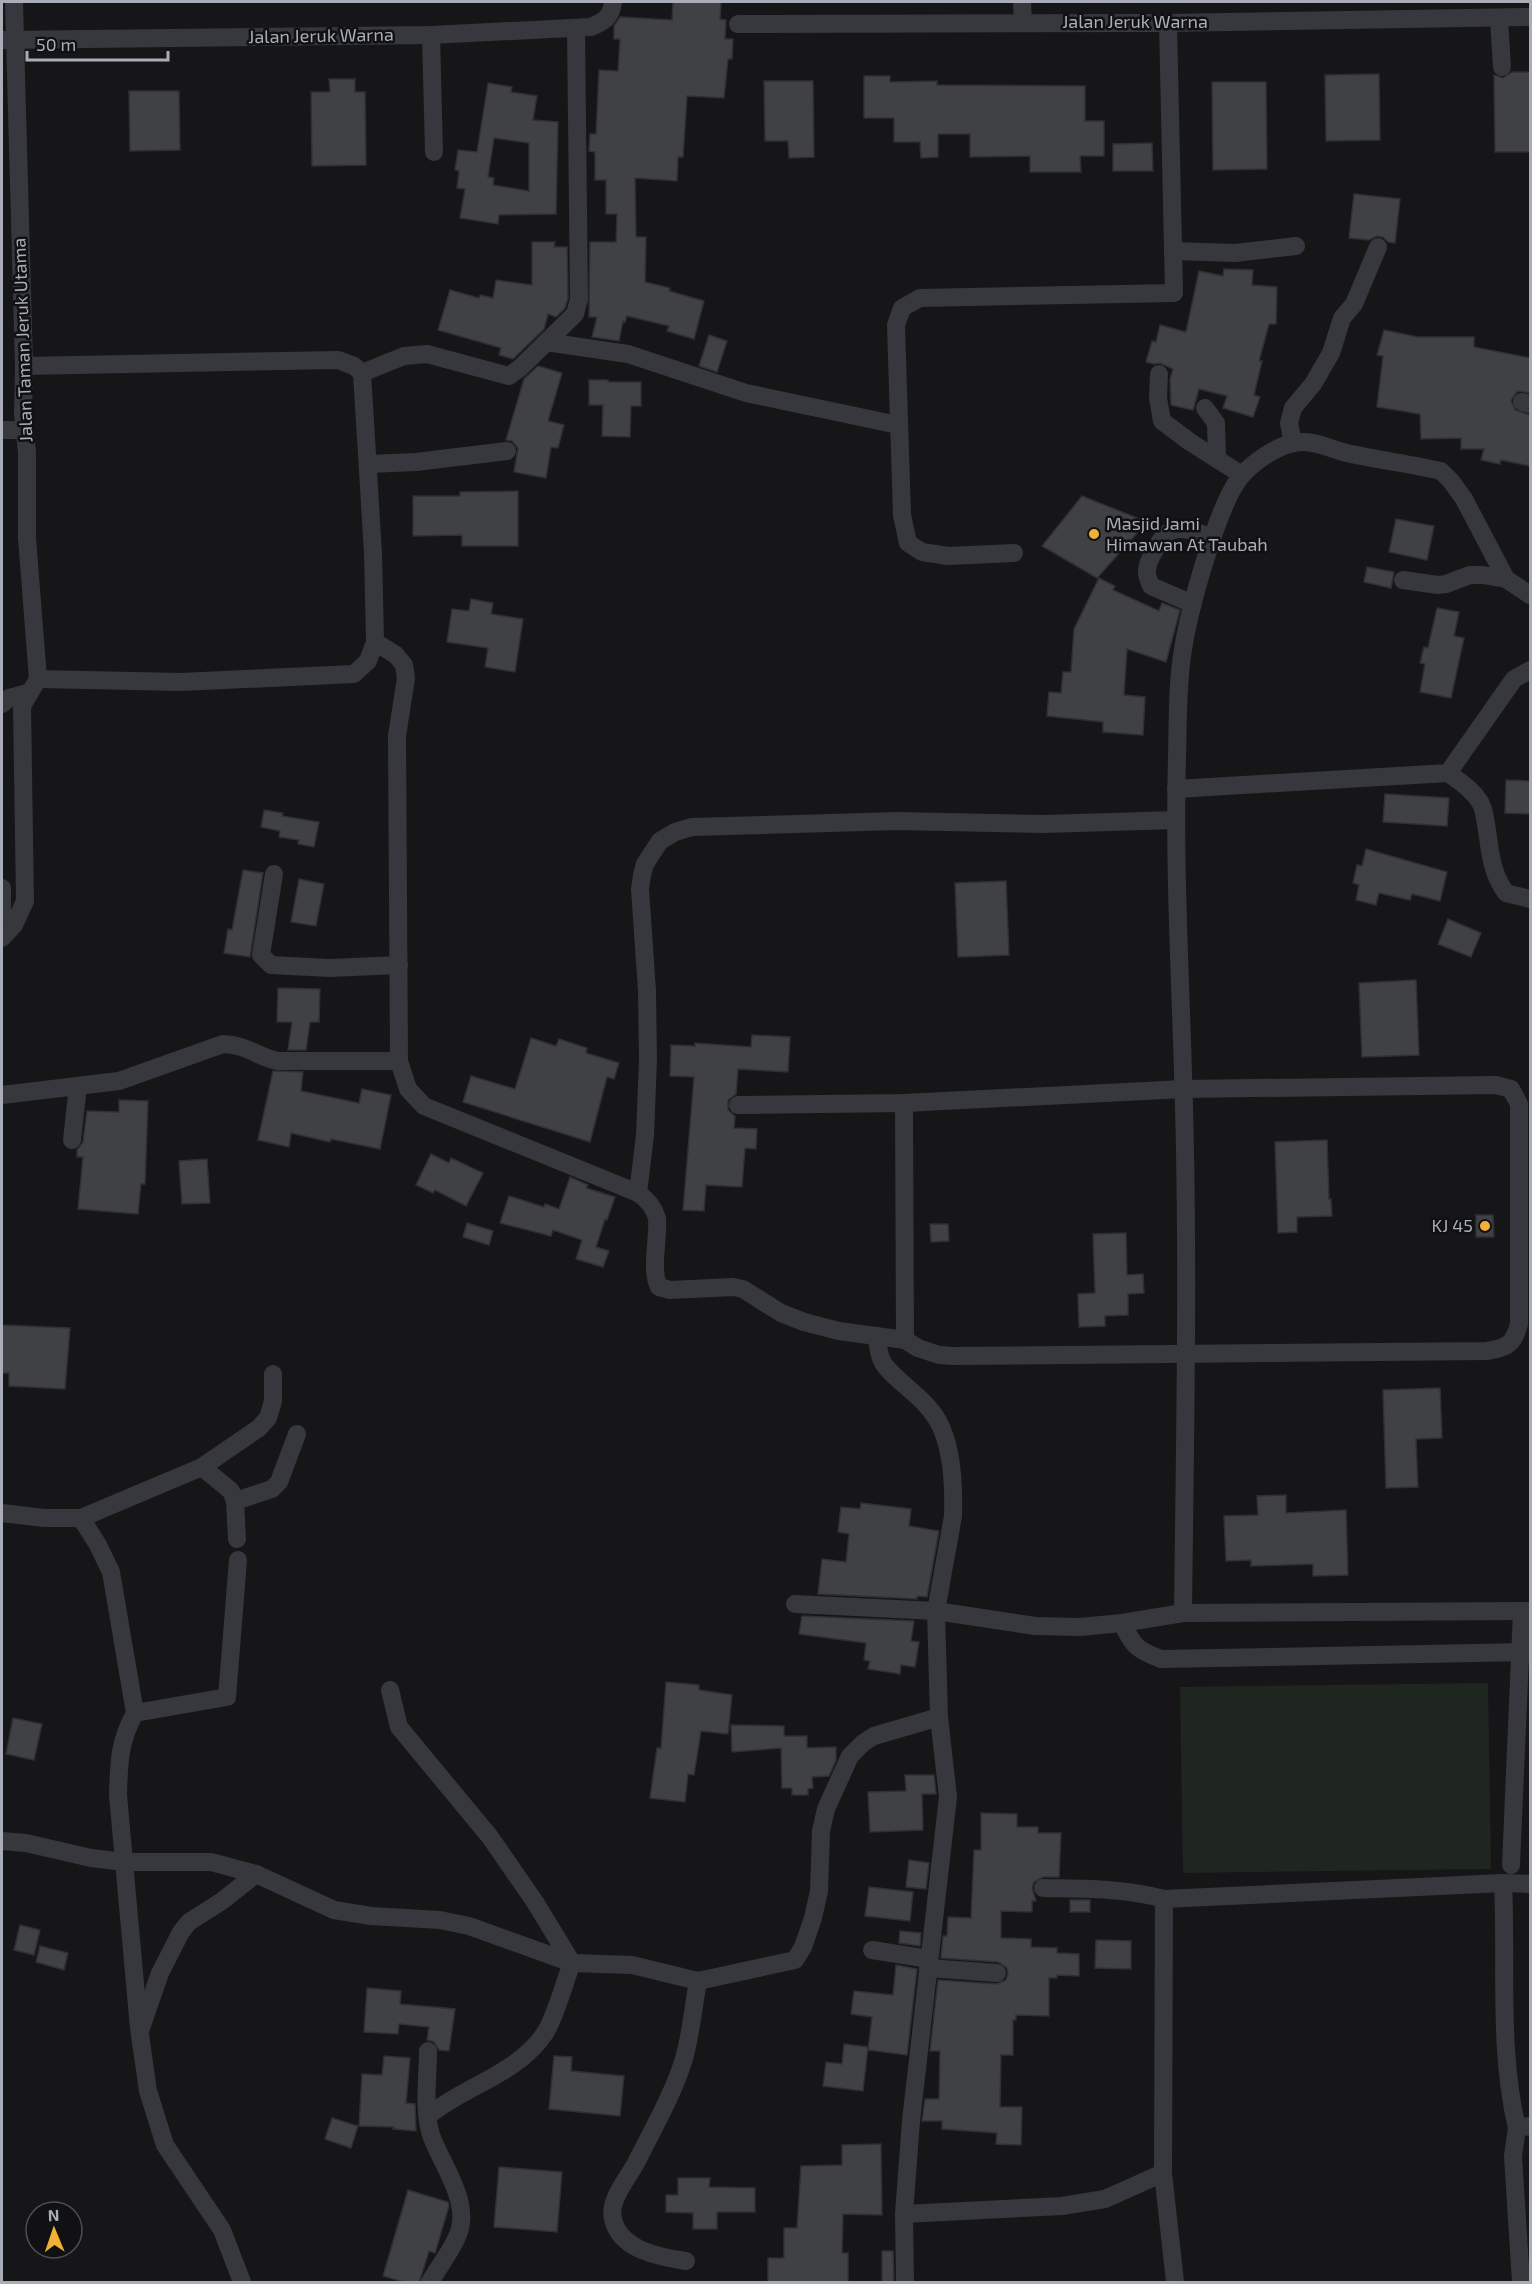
<svg xmlns="http://www.w3.org/2000/svg" width="1532" height="2284" font-family="'Exo 2',sans-serif">
<style>
.green{fill:#1e261f}
.building{fill:#404145;stroke:#303034;stroke-width:1.5;fill-rule:evenodd}
.lines{fill:none;stroke-linecap:round;stroke-linejoin:round}
.minor{stroke:#37383d;stroke-width:18}
.poi-dot{fill:#f2b134;stroke:#111113;stroke-width:2}
.labels{text-anchor:middle;stroke-width:5;stroke-linejoin:round;paint-order:stroke}
.street-label{font-size:18px;fill:#a8adb8;stroke:#111113}
.poi-label{font-size:18px;fill:#a8adb8;stroke:#111113;text-anchor:start}
</style>
<rect width="100%" height="100%" fill="#161618"/>
<path class="green" d="M1488,1683L1491,1869L1183,1873L1180,1687Z"/>
<g class="building">
<path d="M673,2H721L720,19L726,20L725,39H733L732,59H728L724,98L687,96L683,157H678L677,181L635,178L636,237H646L645,282L670,288L669,291L704,301L694,339L667,331L669,326L627,316L625,322L623,321L619,341L592,337L597,317H589L590,242H616L617,214H606V180H595V152L589,151L590,134H596L599,70L618,71L620,39H614V26L620,17L672,20Z"/>
<path d="M1512,72H1530V152H1495L1494,75L1503,78Z"/>
<path d="M1379,74L1380,140L1326,141L1325,75Z"/>
<path d="M864,76H890V82L937,81V85L1085,86V121H1104V156H1080L1081,172H1030V156L970,157V134H938V157L921,158L920,142H894V118H864Z"/>
<path d="M329,79H355V92H365L366,165L312,166L311,92H330Z"/>
<path d="M764,81H813L814,157L789,158L788,141H765Z"/>
<path d="M1212,82H1266L1267,169L1213,170Z"/>
<path d="M488,83L512,87L511,92L537,96L533,120L558,122L556,214L499,215L498,224L460,218L465,189L457,188L459,171L455,170L458,150L477,152ZM494,138L529,143V191L493,185L494,178L488,177Z"/>
<path d="M129,91H179L180,150L130,151Z"/>
<path d="M1152,143L1153,171H1113V144Z"/>
<path d="M1354,194L1400,199L1395,243L1388,242L1383,237L1377,236L1369,240L1349,238Z"/>
<path d="M532,242H555L554,247H567L568,298L565,308L556,317L548,314L544,329L513,359L499,355L501,348L438,330L450,290L479,298L480,295L493,298L496,280L532,285Z"/>
<path d="M1224,269L1253,270L1252,285L1277,287L1276,324H1269L1259,361H1262L1254,395L1260,397L1253,417L1223,408L1227,396L1199,389L1193,410L1171,405L1170,379L1173,369L1160,363L1154,364L1146,362L1152,341L1156,342L1160,325L1186,332L1199,271L1223,276Z"/>
<path d="M1384,330L1418,337H1474V347L1530,358V393L1518,391L1511,400L1515,410L1530,415V466L1501,460L1500,464L1481,460L1484,449H1461V438L1421,439L1420,414L1377,407L1383,356L1377,355Z"/>
<path d="M709,335L727,341L717,372L699,366Z"/>
<path d="M538,366L562,373L548,421L564,425L558,448L551,447L546,478L514,472L518,448L512,441L506,440L524,379Z"/>
<path d="M589,380H608V382H641V406H631L630,437L602,436L603,405H589Z"/>
<path d="M518,491V546H462V535L413,536V496H460V492Z"/>
<path d="M1082,496L1147,522L1097,578L1042,546Z"/>
<path d="M1396,519L1434,526L1427,560L1389,552Z"/>
<path d="M1367,567L1394,572L1391,588L1364,582Z"/>
<path d="M1099,578L1115,586L1113,590L1159,611L1162,603L1180,610L1166,662L1127,649L1124,695L1145,697L1143,735L1103,732V722L1047,716L1049,692L1061,693L1063,672H1071L1074,629Z"/>
<path d="M471,599L493,603L491,614L523,619L515,672L485,667L488,648L447,642L452,609L469,611Z"/>
<path d="M1437,608L1459,612L1454,636L1464,638L1451,698L1420,692L1425,664L1420,663L1424,647L1428,648Z"/>
<path d="M1506,780L1530,781V814L1505,813Z"/>
<path d="M1385,794L1449,798L1447,826L1383,822Z"/>
<path d="M264,810L283,813L282,816L319,822L314,847L298,844L299,840L279,837L280,831L261,827Z"/>
<path d="M1366,849L1447,872L1440,901L1412,894L1410,900L1379,893L1376,905L1356,900L1359,885L1353,883L1357,865L1362,866Z"/>
<path d="M243,870L263,873L250,957L224,953L228,929L232,930Z"/>
<path d="M299,879L324,884L316,926L291,922Z"/>
<path d="M1006,881L1009,955L958,957L955,883Z"/>
<path d="M1448,919L1481,933L1471,957L1438,944Z"/>
<path d="M1416,980L1419,1055L1362,1057L1359,983Z"/>
<path d="M278,988L320,989L319,1022H310L306,1050H288L292,1022H277Z"/>
<path d="M752,1035L790,1037L788,1072L738,1069L736,1094L728,1100V1110L735,1116L734,1128L757,1129L756,1149L745,1148L742,1187L706,1185L704,1211L683,1210L694,1077L670,1076L671,1045L695,1046V1043L751,1047Z"/>
<path d="M531,1038L556,1046L559,1039L587,1048L586,1053L619,1063L614,1079L607,1077L590,1142L463,1102L471,1076L515,1089Z"/>
<path d="M273,1071L303,1072L301,1091L359,1103L362,1089L391,1095L380,1149L331,1139L330,1142L291,1133L289,1147L258,1140Z"/>
<path d="M119,1100L148,1101L145,1184H141L138,1214L78,1209L83,1157H77V1150L83,1142L87,1111L119,1112Z"/>
<path d="M1327,1140L1329,1199H1331L1332,1216L1297,1217V1232L1278,1233L1275,1142Z"/>
<path d="M431,1154L449,1163L451,1158L483,1173L466,1206L435,1190L433,1193L416,1185Z"/>
<path d="M207,1159L210,1203L182,1204L179,1161Z"/>
<path d="M570,1177L588,1185L586,1188L615,1197L607,1220L605,1219L596,1247L609,1251L603,1267L576,1259L582,1240L553,1230L551,1236L500,1223L509,1196L544,1207L545,1204L559,1209Z"/>
<path d="M1476,1215H1493L1494,1237H1476Z"/>
<path d="M467,1223L493,1231L489,1245L463,1237Z"/>
<path d="M930,1224H948L949,1241L931,1242Z"/>
<path d="M1126,1233L1127,1275L1143,1274L1144,1293L1128,1294V1315L1105,1316V1326L1079,1327L1078,1294L1095,1293L1093,1234Z"/>
<path d="M2,1325L70,1328L65,1389L9,1386V1373H2Z"/>
<path d="M1440,1388L1442,1438L1416,1439L1418,1487L1386,1488L1383,1390Z"/>
<path d="M1286,1495V1513L1346,1510L1348,1575L1313,1576V1564L1251,1566V1560L1226,1561L1224,1516L1258,1515L1257,1496Z"/>
<path d="M861,1503L911,1509L909,1526L939,1531L927,1597L917,1596V1599L818,1594L822,1559L846,1562L849,1534L838,1532L841,1507L860,1509Z"/>
<path d="M802,1616L914,1621L911,1641L919,1642L915,1667L901,1665L900,1674L868,1669L870,1661L864,1660L866,1643L799,1634Z"/>
<path d="M666,1682L699,1685V1690L732,1695L728,1734L701,1731L694,1775L688,1774L685,1802L650,1798L657,1748H661Z"/>
<path d="M13,1718L42,1724L34,1760L6,1754Z"/>
<path d="M731,1725L784,1726V1736H807V1748L836,1747V1760L829,1776L812,1777L813,1788L808,1789V1795H792V1788H782L781,1748L732,1752Z"/>
<path d="M905,1775H934L936,1794H922L923,1830L870,1832L868,1792L906,1791Z"/>
<path d="M981,1813L1017,1814V1827H1038V1833H1061L1059,1877H1043L1034,1882L1032,1888L1036,1901H1032V1912L1001,1911V1938L1031,1939V1947L1057,1948V1953L1079,1954V1976L1057,1975V1978H1049V2016L1016,2015V2020H1013V2055H1001L1000,2107H1022L1021,2145L996,2144L997,2133L942,2129V2121H922L925,2099H939L940,2051H930L938,1980L997,1984L1006,1980L1008,1974L1007,1968L998,1962L941,1958L943,1936H947L948,1917L971,1918L974,1850H981Z"/>
<path d="M909,1860L929,1863L926,1889L906,1887Z"/>
<path d="M869,1887L913,1892L910,1921L865,1916Z"/>
<rect x="1070" y="1900" width="20" height="12"/>
<path d="M20,1925L40,1930L34,1955L14,1950Z"/>
<path d="M900,1931L921,1933L920,1946L899,1943Z"/>
<path d="M1096,1940L1131,1941V1969L1095,1968Z"/>
<path d="M40,1946L68,1953L64,1970L36,1962Z"/>
<path d="M896,1965L917,1969L907,2055L868,2050L872,2017L851,2014L854,1991L893,1995Z"/>
<path d="M367,1988L401,1991L400,2004L455,2009L449,2051L439,2050L434,2042L427,2040L429,2027L399,2024L398,2034L364,2032Z"/>
<path d="M844,2044L868,2047L863,2091L823,2086L826,2062L842,2064Z"/>
<path d="M384,2056L410,2058L406,2103L415,2104L416,2131L393,2129L394,2127L359,2126L362,2074L382,2075Z"/>
<path d="M554,2056L572,2057L571,2071L624,2076L620,2116L549,2109Z"/>
<path d="M332,2118L358,2126L351,2148L325,2139Z"/>
<path d="M881,2144L882,2215L843,2214L842,2253H848V2283H768V2258H784V2228H797L801,2166L842,2165V2145Z"/>
<path d="M499,2167L562,2172L557,2232L494,2227Z"/>
<path d="M678,2178H710L709,2187L755,2188V2212H717V2229H693V2213L666,2212V2195H678Z"/>
<path d="M408,2190L448,2202L449,2206L435,2253L429,2251L419,2283H407L383,2276Z"/>
<path d="M882,2251H893L894,2283H882Z"/>
</g>
<g class="lines">
<g class="minor">
<path d="M1022,2L1023,23"/>
<path d="M1499,18L1502,67"/>
<path d="M738,24L1168,23L1530,17"/>
<path d="M431,35L434,152"/>
<path d="M2,40L431,35L591,27C605,21 611,17 613,2"/>
<path d="M1173,251L1235,253L1296,246"/>
<path d="M546,342L628,354L746,393L898,425"/>
<path d="M24,366L338,360L354,366L362,373L373,553L375,642L368,661L354,674L181,682L38,679"/>
<path d="M362,373L404,356L427,354L509,376L520,368L575,314L579,299L576,28"/>
<path d="M1159,374L1158,398L1162,421L1190,442L1242,475"/>
<path d="M1522,402L1530,404"/>
<path d="M1205,408L1216,423L1217,459"/>
<path d="M2,430H24"/>
<path d="M1293,443L1289,423L1293,408L1313,384L1331,353L1342,318L1354,304L1378,247"/>
<path d="M369,464L416,462L507,451"/>
<path d="M1014,553L948,556L922,552L908,543L902,515L896,325L902,308L920,298L1174,293L1168,23"/>
<path d="M1403,580L1438,585L1446,584L1470,575H1483L1506,579"/>
<path d="M1193,604L1151,586C1150,583 1147,577 1147,573C1146,562 1162,533 1173,530C1186,526 1201,534 1213,538"/>
<path d="M375,642L396,655L404,665L406,678L397,736L399,1061L408,1089L424,1106L638,1193C648,1200 654,1207 657,1218C659,1238 650,1270 659,1287L670,1290L733,1287L743,1289L781,1313L804,1322L839,1331L905,1340L918,1348L939,1355L953,1356L1487,1351C1507,1348 1514,1344 1519,1324V1104L1511,1089L1496,1085L1184,1089L904,1103L738,1105"/>
<path d="M2,704L9,698L28,693"/>
<path d="M1448,773C1460,782 1472,789 1480,802C1485,810 1485,821 1487,830C1490,853 1492,874 1506,893L1530,899"/>
<path d="M1176,789L1448,773L1514,679L1530,670"/>
<path d="M274,874L261,955L271,965L330,968L399,965"/>
<path d="M2,888V937"/>
<path d="M2,938L14,925L25,901L22,706L38,679L27,538V452L23,414L24,366L14,2"/>
<path d="M2,1095L119,1081L223,1044C248,1045 255,1056 278,1061H399"/>
<path d="M904,1103L905,1340"/>
<path d="M72,1140L78,1086"/>
<path d="M638,1193L645,1135L648,1060L647,991L640,889L642,875L645,864L660,841L675,832L692,827L897,821L1044,824L1176,820"/>
<path d="M877,1336C878,1347 879,1359 886,1367C902,1386 925,1398 938,1421C953,1448 954,1486 953,1516L936,1611L939,1717L948,1797L911,2121L904,2214L905,2282"/>
<path d="M202,1467L231,1491L235,1501L237,1539"/>
<path d="M235,1501L272,1489L279,1482L297,1434"/>
<path d="M2,1513L44,1518H81L202,1467L259,1428L268,1418L273,1401V1374"/>
<path d="M81,1518L98,1545L111,1572L135,1713C119,1742 119,1762 118,1795L139,2028L148,2091L165,2145L222,2230L242,2282"/>
<path d="M795,1604L936,1611L1035,1626L1080,1627L1122,1623L1183,1613L1530,1611"/>
<path d="M1183,1613C1185,1433 1189,1252 1183,1073C1180,968 1174,863 1177,758C1178,722 1177,685 1183,649C1189,611 1218,502 1242,475C1254,462 1276,446 1294,443C1312,439 1330,449 1347,453C1378,460 1410,464 1441,471L1451,481L1464,499L1506,579L1530,595"/>
<path d="M1122,1623C1133,1646 1137,1650 1161,1659L1530,1652"/>
<path d="M390,1690L399,1727L490,1837L535,1902L572,1963C564,1983 556,2016 545,2033C518,2074 464,2086 428,2116"/>
<path d="M135,1713L227,1697L238,1560"/>
<path d="M2,1841L26,1843L91,1858L125,1862H211L256,1874L334,1910L371,1916L440,1920L469,1926L572,1963L632,1965L698,1981L795,1960L803,1947L813,1918L819,1891L821,1831L826,1809L850,1756L863,1743L874,1736L939,1717"/>
<path d="M1511,1865L1522,1611"/>
<path d="M1503,1883C1507,1964 1498,2048 1517,2128"/>
<path d="M1043,1888C1084,1889 1125,1888 1164,1899L1503,1883L1530,1884"/>
<path d="M1164,1899L1163,2173L1175,2282"/>
<path d="M872,1950L929,1959"/>
<path d="M928,1968L997,1973"/>
<path d="M141,2028L160,1973L181,1932L189,1922L222,1901L256,1874"/>
<path d="M428,2051C428,2078 423,2110 431,2135C442,2166 474,2205 456,2239C449,2254 438,2268 430,2282"/>
<path d="M904,2214L1062,2206L1105,2199L1163,2173"/>
<path d="M686,2261C659,2257 620,2250 613,2219C608,2200 629,2177 637,2161C653,2129 672,2096 683,2062C691,2036 693,2008 698,1981"/>
<path d="M1521,2282L1513,2156L1517,2128L1530,2126"/>
</g>
</g>
<g class="poi-dot">
<circle cx="1094" cy="534" r="6"/>
<circle cx="1485" cy="1226" r="6"/>
</g>
<g class="labels">
<g class="street-label">
<text x="1135" y="28">Jalan Jeruk Warna</text>
<text transform="translate(321 36) rotate(-1)" y="6">Jalan Jeruk Warna</text>
<text transform="translate(23 340) rotate(-92)" y="6">Jalan Taman Jeruk Utama</text>
</g>
<g class="poi-label">
<text x="1106" y="530">Masjid Jami<tspan x="1106" dy="21">Himawan At Taubah</tspan></text>
<text x="1473" y="1232" text-anchor="end">KJ 45</text>
</g>
</g>
<rect width="1532" height="2284" fill="none" stroke="#a8adb8" stroke-width="6"/>
<g transform="translate(54 2230) rotate(358)"><circle r="28" fill="#111113" stroke="#4d4f55" stroke-width="1.5"/>
<path d="M0-4.5L10 22L0 15L-10 22Z" fill="#f2b134"/>
<text y="-9" font-size="16" font-weight="bold" text-anchor="middle" fill="#a8adb8">N</text>
</g>
<path d="M27 51v9h141v-9" fill="none" stroke="#a8adb8" stroke-width="3"/>
<text x="36" y="51" font-size="18" fill="#a8adb8" stroke="#111113" stroke-width="4.5" paint-order="stroke">50 m</text>
</svg>
